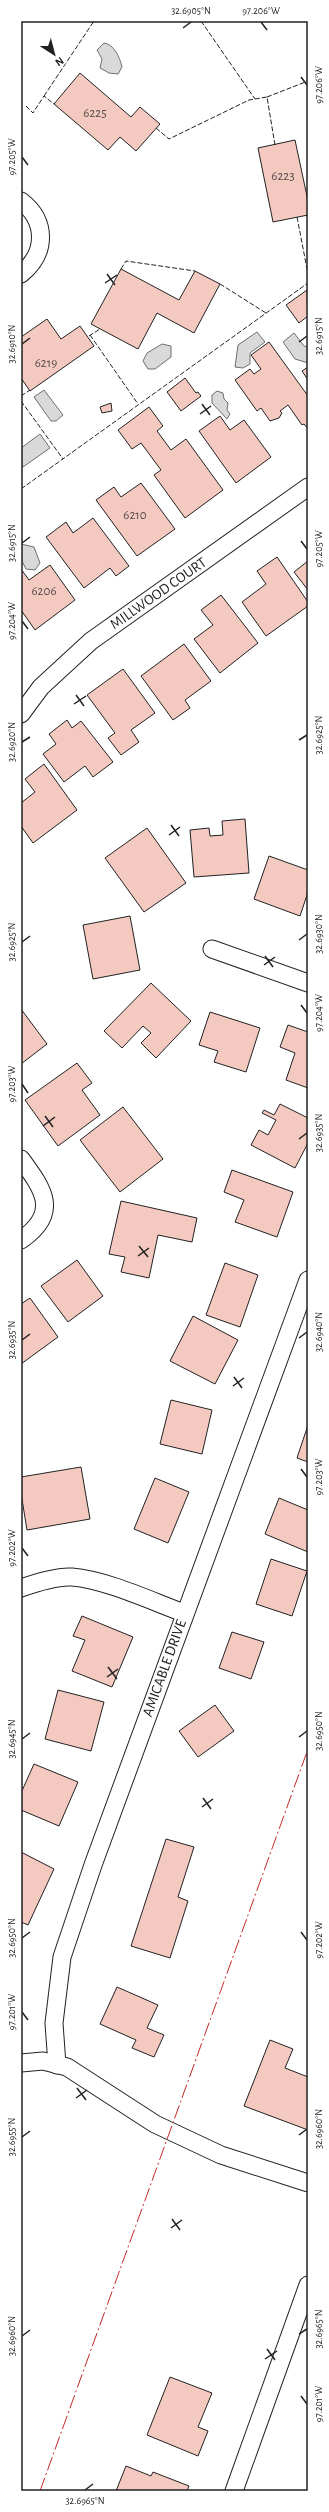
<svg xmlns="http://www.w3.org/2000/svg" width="329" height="2512" font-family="'Alegreya Sans',sans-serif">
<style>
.water{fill:#d9d9d9;stroke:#6f6f6f}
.building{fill:#f3c9c0;stroke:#222}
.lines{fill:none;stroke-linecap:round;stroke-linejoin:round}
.minor-casing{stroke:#222;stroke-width:19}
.minor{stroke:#fff;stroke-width:17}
.fence{stroke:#222;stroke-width:1;stroke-dasharray:5 2;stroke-linecap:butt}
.power{stroke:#c62828;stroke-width:1;stroke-dasharray:14 3 2 3;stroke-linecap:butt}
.ticks{fill:none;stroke:#222;stroke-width:1.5}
.labels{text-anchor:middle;stroke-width:3;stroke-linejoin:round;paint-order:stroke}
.number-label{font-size:13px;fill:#564c4a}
.street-label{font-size:15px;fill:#222;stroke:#fff}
.neatline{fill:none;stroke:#222;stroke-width:1.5}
.ticks-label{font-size:10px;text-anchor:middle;fill:#222}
</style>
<rect width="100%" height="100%" fill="#fff"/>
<g class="water">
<path d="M104,43C114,44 120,58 122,67L118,74L109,73L100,68L102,59L97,50Z"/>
<path d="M257,332L265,342L250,353V364L243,368L235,367L238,345Z"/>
<path d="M294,333L304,346L308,347V363L295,359L283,342Z"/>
<path d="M162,344L171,346V357L155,369H148L143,361L147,353Z"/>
<path d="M44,390L63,415L56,421H51L34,397Z"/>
<path d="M217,391L223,393L224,399L228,403L227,410L230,414L227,419L212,403V395Z"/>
<path d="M40,434L50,448L23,467L21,464V448Z"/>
<path d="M21,544L34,547L40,563L35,570L26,569L21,559Z"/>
</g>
<g class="building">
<path d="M80,73L131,117L140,107L160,124L136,151L120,137L108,150L54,104Z"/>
<path d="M295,140L308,201V215L273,222L258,148Z"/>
<path d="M121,269L179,300L195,271L220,284L194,333L157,313L138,349L91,324Z"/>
<path d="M307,290L308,316L299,323L286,305Z"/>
<path d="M47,319L61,339L80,326L94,346L30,391L21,378V337Z"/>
<path d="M269,342L308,396V429L304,424L302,425L288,405L280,411L282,413L279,418L270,421L261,408L257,411L235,380L250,369L254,374L261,369L251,355Z"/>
<path d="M308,367V380L302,371Z"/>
<path d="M185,378L196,393L198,392L201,396L181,411L167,392Z"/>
<path d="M111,403L112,411L102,413L100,407Z"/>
<path d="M149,407L163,426L157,431L171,450L186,439L223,490L185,518L154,475L161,470L141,443L132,449L118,430Z"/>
<path d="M220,416L230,430L244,420L271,457L236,483L199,431Z"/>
<path d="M141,483L175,529L137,556L96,500L114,487L121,497Z"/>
<path d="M93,518L129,566L116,576L110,568L84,588L46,537L66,522L73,533Z"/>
<path d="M277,557L308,602V606L266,636L242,602L266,584L257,571Z"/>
<path d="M308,561V590L294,572Z"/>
<path d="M50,565L75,600L35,630L21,610V569L29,580Z"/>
<path d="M221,595L258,643L220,673L194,639L213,625L201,610Z"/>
<path d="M184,644L211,681L185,700L190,708L173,720L141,676Z"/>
<path d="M123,669L155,713L131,730L139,742L121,755L108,738L115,733L87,695Z"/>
<path d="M67,720L72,728L81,721L113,762L93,777L85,766L64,782L43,754L56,744L49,734Z"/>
<path d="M44,764L77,810L33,843L21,826V803L35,792L25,779Z"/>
<path d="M245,819L249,873L194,877L190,830L209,828L210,836L223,835L222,821Z"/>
<path d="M147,828L186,883L144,912L105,858Z"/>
<path d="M269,856L308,870V892L300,916L254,899Z"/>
<path d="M130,916L140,970L93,979L83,925Z"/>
<path d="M151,983L191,1021L156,1058L141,1043L151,1033L143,1026L122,1048L104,1031Z"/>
<path d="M21,1009L47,1044L21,1064Z"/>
<path d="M210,1012L260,1028L246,1072L214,1062L218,1051L199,1045Z"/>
<path d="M288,1025L308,1032V1088L286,1080L295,1053L280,1047Z"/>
<path d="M77,1063L92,1083L82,1090L100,1115L58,1146L25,1100Z"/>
<path d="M280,1104L308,1118V1143L295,1168L251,1145L259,1130L268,1135L276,1120L262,1113L264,1110L274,1115Z"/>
<path d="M123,1107L163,1159L120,1192L80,1140Z"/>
<path d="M232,1170L293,1192L277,1237L235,1222L244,1200L224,1192Z"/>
<path d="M121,1201L197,1218L192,1242L158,1235L149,1278L121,1272L125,1257L109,1254Z"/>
<path d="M77,1260L103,1296L68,1322L41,1286Z"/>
<path d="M225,1263L258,1275L240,1327L206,1315Z"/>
<path d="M30,1298L58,1337L21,1364V1304Z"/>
<path d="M193,1316L238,1340L215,1384L170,1361Z"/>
<path d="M171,1400L212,1410L202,1454L160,1444Z"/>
<path d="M308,1425V1462L297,1458Z"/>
<path d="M81,1467L90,1519L27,1530L21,1493V1477Z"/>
<path d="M155,1478L189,1492L168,1543L134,1529Z"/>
<path d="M279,1498L308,1510V1552L265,1534Z"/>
<path d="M271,1559L307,1571L292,1616L256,1604Z"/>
<path d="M82,1616L133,1637L112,1687L72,1671L85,1640L73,1636Z"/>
<path d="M232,1632L264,1642L251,1679L219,1668Z"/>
<path d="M58,1690L104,1702L91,1751L45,1739Z"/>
<path d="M215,1705L234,1731L198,1757L179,1731Z"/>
<path d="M34,1764L78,1782L59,1826L21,1810V1793Z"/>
<path d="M166,1839L194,1847L178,1897L188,1901L170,1958L131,1946Z"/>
<path d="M21,1852L54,1869L28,1925L21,1922Z"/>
<path d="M117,1987L158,2005L147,2028L164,2035L154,2057L132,2048L136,2040L100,2024Z"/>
<path d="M270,2040L293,2049L285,2068L308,2077V2130L244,2106Z"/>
<path d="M170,2377L212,2393L198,2427L208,2431L198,2456L147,2435Z"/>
<path d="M126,2466L151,2476L153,2472L189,2486L187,2491H116Z"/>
</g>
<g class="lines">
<defs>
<g id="minor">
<path d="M21,201C47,221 47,253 21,274"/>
<path d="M21,714L41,687L91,641L308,487"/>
<path d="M212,949L308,983"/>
<path d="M21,1159C44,1190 60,1213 21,1240"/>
<path d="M21,1588C35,1583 57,1576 72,1577C107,1580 151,1601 184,1613"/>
<path d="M21,2063L43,2061L67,2067L155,2124L221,2155L308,2183"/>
<path d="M57,2065L54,2023L62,1957L93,1865L308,1280"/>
<path d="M234,2491L308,2285"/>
</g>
</defs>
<use href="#minor" class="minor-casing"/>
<use href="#minor" class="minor"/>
<g class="fence">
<path d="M201,21L255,99"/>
<path d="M44,96L94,21"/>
<path d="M267,97L308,81"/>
<path d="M26,106L33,113L44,96L54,104"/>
<path d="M156,128L169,139L249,100L267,97L275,145"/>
<path d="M297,217L308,274"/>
<path d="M121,269L126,261L195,271"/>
<path d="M220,284L266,313"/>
<path d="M90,335L138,404"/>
<path d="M89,336L100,329"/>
<path d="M21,396L30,390"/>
<path d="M21,401L63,459"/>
<path d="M21,489L308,283"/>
</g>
<path class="power" d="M40,2491L308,1749"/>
</g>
<path class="ticks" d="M261,22L267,30M183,28L191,22M301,77L307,85M22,157L28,165M107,274L115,285M105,283L117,275M299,342L307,336M22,344L30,338M202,404L210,415M200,414L211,406M301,541L307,549M22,543L30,537M22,621L28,629M76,695L84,706M74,704L86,696M299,740L307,735M22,742L30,737M171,825L179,836M169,835L180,827M299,940L307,934M22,942L30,936M265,956L273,967M264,965L275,957M301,1005L307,1013M22,1084L28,1093M45,1116L53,1127M43,1126L55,1117M299,1139L307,1133M139,1246L148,1257M138,1256L149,1248M299,1338L307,1332M22,1340L30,1334M234,1377L242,1388M233,1386L244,1378M301,1469L307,1477M22,1548L28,1556M108,1667L117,1679M107,1677L118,1669M299,1737L307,1731M22,1739L30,1733M203,1798L211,1809M202,1807L213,1799M301,1932L307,1940M22,1938L30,1932M22,2012L28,2020M77,2088L86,2100M76,2098L87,2090M299,2135L307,2129M22,2137L30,2131M172,2219L180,2230M171,2228L182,2220M299,2334L307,2329M22,2336L30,2330M267,2349L275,2360M265,2359L277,2351M301,2396L307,2404M85,2490L93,2484"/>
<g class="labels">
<g class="number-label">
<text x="95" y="117">6225</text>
<text x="283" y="180">6223</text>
<text x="46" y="367">6219</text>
<text x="135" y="519">6210</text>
<text x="44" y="595">6206</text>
</g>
<g class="street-label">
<text transform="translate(158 593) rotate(-35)" y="5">MILLWOOD COURT</text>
<text transform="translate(164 1668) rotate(-70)" y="5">AMICABLE DRIVE</text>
</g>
</g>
<rect width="329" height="2512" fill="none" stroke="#ffffff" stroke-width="44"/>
<g transform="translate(54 54) rotate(144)" stroke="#ffffff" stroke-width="3" paint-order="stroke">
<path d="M0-3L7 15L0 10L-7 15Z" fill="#222222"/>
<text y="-6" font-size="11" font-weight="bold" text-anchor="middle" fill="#222222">N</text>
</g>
<rect x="22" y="22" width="285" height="2468" class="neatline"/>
<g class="ticks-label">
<text x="191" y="14">32.6905°N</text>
<text x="261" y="14">97.206°W</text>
<text transform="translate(318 85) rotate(-90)" y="4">97.206°W</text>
<text transform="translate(11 157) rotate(-90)" y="4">97.205°W</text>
<text transform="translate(318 336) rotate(-90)" y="4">32.6915°N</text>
<text transform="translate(11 344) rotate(-90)" y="4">32.6910°N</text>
<text transform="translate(11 543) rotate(-90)" y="4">32.6915°N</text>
<text transform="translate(318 549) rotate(-90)" y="4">97.205°W</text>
<text transform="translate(11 621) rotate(-90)" y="4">97.204°W</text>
<text transform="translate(318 735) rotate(-90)" y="4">32.6925°N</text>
<text transform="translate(11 742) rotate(-90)" y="4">32.6920°N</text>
<text transform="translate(318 934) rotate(-90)" y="4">32.6930°N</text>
<text transform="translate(11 942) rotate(-90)" y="4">32.6925°N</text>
<text transform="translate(318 1013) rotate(-90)" y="4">97.204°W</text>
<text transform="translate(11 1084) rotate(-90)" y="4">97.203°W</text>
<text transform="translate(318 1133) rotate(-90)" y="4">32.6935°N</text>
<text transform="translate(318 1332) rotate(-90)" y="4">32.6940°N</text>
<text transform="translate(11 1340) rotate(-90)" y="4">32.6935°N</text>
<text transform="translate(318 1477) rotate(-90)" y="4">97.203°W</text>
<text transform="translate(11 1548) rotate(-90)" y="4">97.202°W</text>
<text transform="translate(318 1731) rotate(-90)" y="4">32.6950°N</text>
<text transform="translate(11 1739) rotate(-90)" y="4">32.6945°N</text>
<text transform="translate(11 1938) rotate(-90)" y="4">32.6950°N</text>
<text transform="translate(318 1940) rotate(-90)" y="4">97.202°W</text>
<text transform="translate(11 2012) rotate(-90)" y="4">97.201°W</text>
<text transform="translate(318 2129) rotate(-90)" y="4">32.6960°N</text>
<text transform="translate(11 2137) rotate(-90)" y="4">32.6955°N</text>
<text transform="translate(318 2329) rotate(-90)" y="4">32.6965°N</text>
<text transform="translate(11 2336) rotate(-90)" y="4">32.6960°N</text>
<text transform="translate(318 2404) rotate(-90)" y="4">97.201°W</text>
<text x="85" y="2504">32.6965°N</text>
</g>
</svg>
